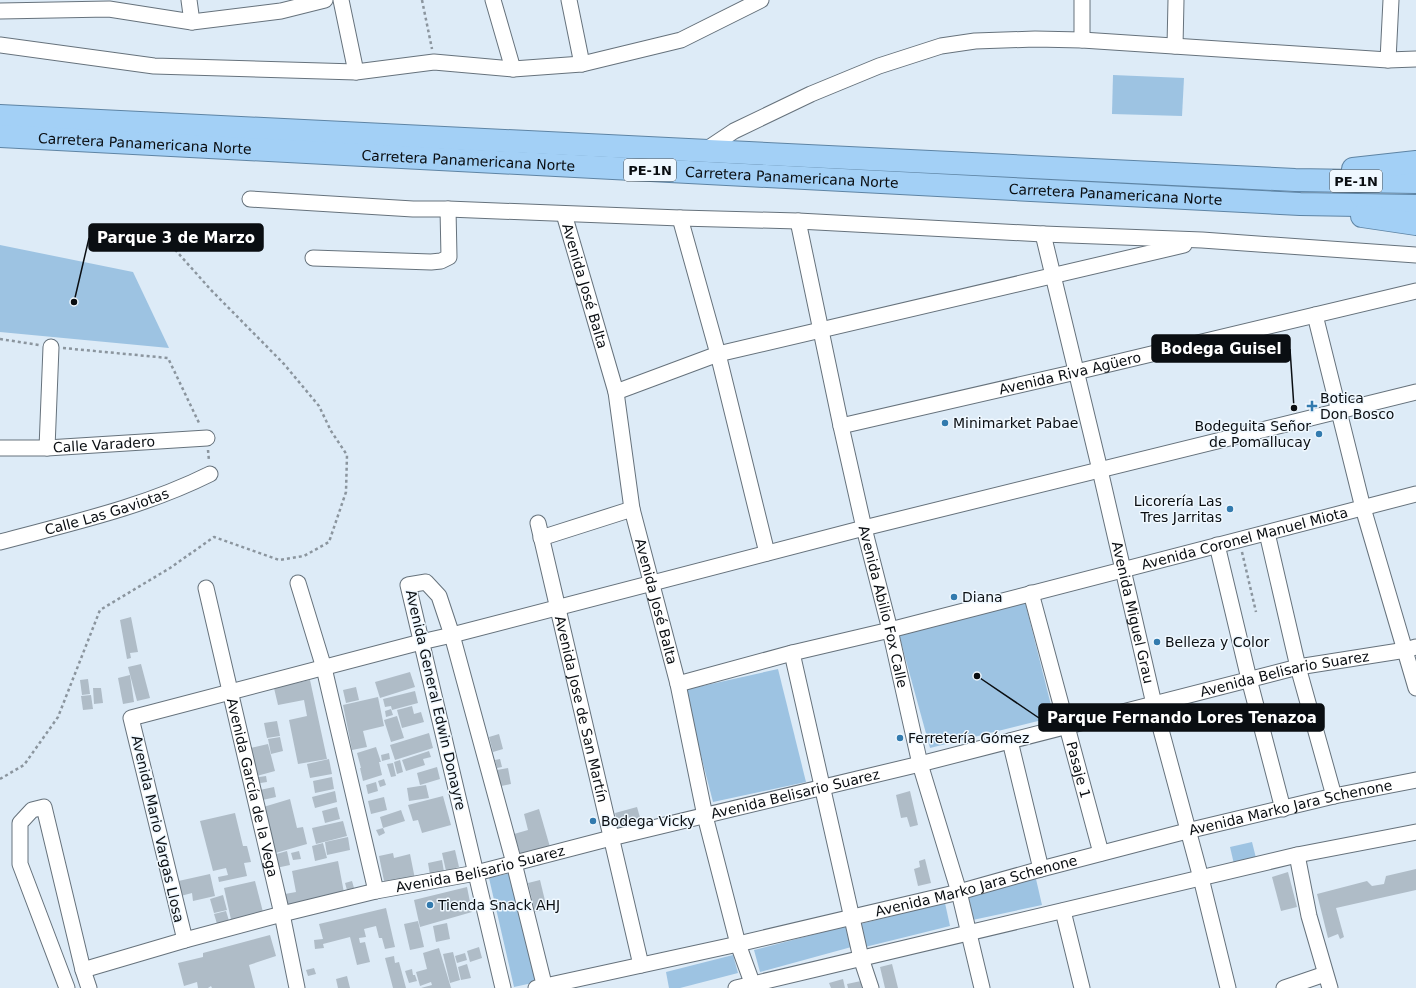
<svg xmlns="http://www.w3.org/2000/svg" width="1416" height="988" font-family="'DejaVu Sans',sans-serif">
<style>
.green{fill:#9dc3e2}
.building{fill:#afbcc7}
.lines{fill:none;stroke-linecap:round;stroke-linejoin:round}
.minor-casing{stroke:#66727c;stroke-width:17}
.trunk-casing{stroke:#5e84a4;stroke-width:24}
.path{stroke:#8b959e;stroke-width:2.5;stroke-dasharray:3 3;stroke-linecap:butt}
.minor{stroke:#fff;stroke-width:15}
.trunk{stroke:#a3d0f6;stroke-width:22}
.poi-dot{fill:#327aae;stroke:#eff8ff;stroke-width:1.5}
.labels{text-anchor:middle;stroke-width:3;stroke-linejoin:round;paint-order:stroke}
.shield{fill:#eff8ff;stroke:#4f5459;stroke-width:1}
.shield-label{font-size:13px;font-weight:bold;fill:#0a0e12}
.street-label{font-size:14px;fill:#0a0e12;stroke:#eff8ff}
.poi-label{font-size:14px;fill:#0a0e12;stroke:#eff8ff;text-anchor:start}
.leader{fill:none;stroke:#0a0e12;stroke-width:1.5}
.callout-dot{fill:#0a0e12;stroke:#eff8ff;stroke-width:1.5}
.callout{fill:#0a0e12;stroke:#0a0e12;stroke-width:1.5}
.callout-label{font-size:15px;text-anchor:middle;font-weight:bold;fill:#fff}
</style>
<rect width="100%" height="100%" fill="#ddebf7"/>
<g class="green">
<path d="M1113,75L1184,78L1182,116L1112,114Z"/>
<path d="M0,245L133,272L169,348L0,332Z"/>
<path d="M1025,602L1054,717L930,748L899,635Z"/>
<path d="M778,669L806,782L713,802L684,690Z"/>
<path d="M1252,842L1256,858L1234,864L1230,847Z"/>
<path d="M511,873L537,982L514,987L489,878Z"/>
<path d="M1036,879L1042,905L968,921L962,895Z"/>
<path d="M945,903L950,926L865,947L860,924Z"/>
<path d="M850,925L855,946L760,972L754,950Z"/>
<path d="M733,955L738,973L680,988H669L666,972Z"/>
</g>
<g class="building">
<path d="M131,617L138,652L130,653L131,658L127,659L120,620Z"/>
<path d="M141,664L150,698L137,701L128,667Z"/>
<path d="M410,672L415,687L380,698L375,682Z"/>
<path d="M130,675L134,702L123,704L118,678Z"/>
<path d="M88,679L90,694L82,695L80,680Z"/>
<path d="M310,680L327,759L298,764L289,720L307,716L304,700L278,705L274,688Z"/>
<path d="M356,687L359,700L346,703L343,690Z"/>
<path d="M93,688H101L103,703L94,704Z"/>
<path d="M415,691L418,703L392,710L391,706L385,707L383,699Z"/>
<path d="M91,695L93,709L83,710L81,696Z"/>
<path d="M378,697L384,726L363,731L367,747L352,750L343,705Z"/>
<path d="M412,706L414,714L421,712L424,722L402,728L397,710Z"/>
<path d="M391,709L393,715L386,717L385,711Z"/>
<path d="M397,716L404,738L391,742L384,720Z"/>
<path d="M277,721L280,736L267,738L264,723Z"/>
<path d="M429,733L433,748L395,760L390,745Z"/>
<path d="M499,734L503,749L493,752L489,737Z"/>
<path d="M280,737L283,751L271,754L268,739Z"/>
<path d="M268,744L275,771L253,777L246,749Z"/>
<path d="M376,747L381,762H379L382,775L363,781L360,768H361L357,753Z"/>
<path d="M429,751L431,757L423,759L425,765L406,771L402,760Z"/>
<path d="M389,753L390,759L382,761L381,755Z"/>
<path d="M329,759L332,774L310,778L307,764Z"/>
<path d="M500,759L502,767L497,768L495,760Z"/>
<path d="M400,760L403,772L397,774L394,762Z"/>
<path d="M393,763L396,776L391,777L387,764Z"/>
<path d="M437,767L440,779L420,785L417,773Z"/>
<path d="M508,768L511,784L501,786L497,770Z"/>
<path d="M266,776L267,782L254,784L253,778Z"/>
<path d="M332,777L334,789L315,793L313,781Z"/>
<path d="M384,779L386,785L380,787L378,781Z"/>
<path d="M376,782L378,791L368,794L366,785Z"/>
<path d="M426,785L429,798L409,801L407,788Z"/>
<path d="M274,787L276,797L258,801L255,791Z"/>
<path d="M335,791L337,802L315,808L312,797Z"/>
<path d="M910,791L918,825L910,827L907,817L901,818L896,795Z"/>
<path d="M443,796L451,825L422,833L418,820L413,821L408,805Z"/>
<path d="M384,797L387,810L371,814L368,801Z"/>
<path d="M290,799L297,828L303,827L307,844L272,854L260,808Z"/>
<path d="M337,807L340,819L325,823L322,811Z"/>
<path d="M637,807L641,821L618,827L615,813Z"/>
<path d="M539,809L550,847L521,856L514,834L528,830L524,814Z"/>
<path d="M401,810L405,821L383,828L380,817Z"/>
<path d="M235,813L243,846H247L251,862L244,863L247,876L219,882L218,877L228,875L226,868L213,871L200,821Z"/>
<path d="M343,821L347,836L316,844L312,828Z"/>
<path d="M383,828L385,833L379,836L376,830Z"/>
<path d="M348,837L350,850L327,855L325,842Z"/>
<path d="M323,843L327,858L315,861L312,846Z"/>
<path d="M455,850L459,867L446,871L442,853Z"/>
<path d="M287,851L290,865L276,868L273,855Z"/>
<path d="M299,851L301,859L293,860L291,853Z"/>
<path d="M393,853L394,858L410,854L415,879L385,886L379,856Z"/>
<path d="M925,859L931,883L918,886L914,869L920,867L919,861Z"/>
<path d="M442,860L444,872L430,875L428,863Z"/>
<path d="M338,861L345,898L287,906L285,894L296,892L292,871Z"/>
<path d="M1416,869V890L1336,908L1344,937L1340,939L1338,934L1328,938L1317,894L1367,881L1372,886L1384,884L1386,876Z"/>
<path d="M1288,872L1297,907L1281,911L1272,877Z"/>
<path d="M210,874L215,896L193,901L192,893L177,897L174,882Z"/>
<path d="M540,880L547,909L535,912L528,883Z"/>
<path d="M255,881L264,916L232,924L224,888Z"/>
<path d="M352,881L354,888L347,890L345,883Z"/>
<path d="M467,887L472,912L420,927L414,900Z"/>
<path d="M223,895L227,910L214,913L210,899Z"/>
<path d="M386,908L395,947L385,949L382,938H379L376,926L364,929L366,937L359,938L360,943L365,942L370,962L357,965L350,937L323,944L324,948L315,949L314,940L323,939L319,924Z"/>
<path d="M226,911L230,924L218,927L214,914Z"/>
<path d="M418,921L424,947L410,950L404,924Z"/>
<path d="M447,923L450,939L436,942L433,926Z"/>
<path d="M270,935L276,956L249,965L255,988H212L211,986L208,988H198L197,982L184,986L178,963L203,957V953Z"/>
<path d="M479,947L482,958L470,962L467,951Z"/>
<path d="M439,948L451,988H421L432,985L431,982L420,986L416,972L427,969L423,953Z"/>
<path d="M453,952L460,980L450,983L443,954Z"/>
<path d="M465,953L467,960L457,963L455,956Z"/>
<path d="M394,956L395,963L399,962L406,988H393L385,958Z"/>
<path d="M467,964L471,978L461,980L458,967Z"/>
<path d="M892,964L898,988H885L880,967Z"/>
<path d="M314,968L316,974L308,976L306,970Z"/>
<path d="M412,969L413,975H415L417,981L409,983L405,971Z"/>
<path d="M347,976L350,988H338L336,979Z"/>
<path d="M843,979L845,988H831L829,983Z"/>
<path d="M861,981L862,988H848L847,984Z"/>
</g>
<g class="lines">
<defs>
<g id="minor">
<path d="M189,0L192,22"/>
<path d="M341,0L356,72"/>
<path d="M493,0L513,69"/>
<path d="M569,0L582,64"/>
<path d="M0,11L109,9L192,22L281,11L325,0"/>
<path d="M1082,40V0"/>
<path d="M0,45L154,66L356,72L434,62L513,69L582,64L681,40L761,0"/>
<path d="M1175,46L1176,0"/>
<path d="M1388,60L1391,0"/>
<path d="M704,151L734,131L811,94L879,66L941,46L975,41L1035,39L1082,40L1388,60L1416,59"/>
<path d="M250,199L413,209H448L680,218L798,221L1043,234L1202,240L1416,255"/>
<path id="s1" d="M564,214L616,392L632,509L678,684L705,816L738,944L754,988"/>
<path d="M680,218L718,354L767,553"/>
<path id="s2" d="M798,221L841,426L864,528L890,630L920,764L959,892L982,988"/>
<path id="s3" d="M1043,234L1100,470L1154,704L1201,878L1228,988"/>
<path d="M313,258L431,262L441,261L449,257L448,209"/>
<path d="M1315,315L1363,508L1416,688"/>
<path d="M616,392L718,354L1184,245"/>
<path id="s4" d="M841,426L1076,372L1416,291"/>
<path id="s5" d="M0,448H47L207,438"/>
<path d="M47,448L51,347"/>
<path id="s6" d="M538,523L641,965"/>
<path d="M1267,533L1298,667L1334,796"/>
<path d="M541,538L632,509"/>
<path id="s7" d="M0,542C71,523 144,507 210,474"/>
<path d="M1217,545L1249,679L1283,809"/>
<path d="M298,583L324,668L376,891"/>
<path id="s8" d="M206,588L282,914L297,988"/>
<path id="s9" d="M1031,593L1101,853"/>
<path d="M792,653L861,958L871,988"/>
<path id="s10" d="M678,684L792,653L890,630L1416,494"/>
<path d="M1010,741L1041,869"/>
<path d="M1297,855L1309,916L1330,988"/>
<path d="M1063,911L1082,988"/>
<path d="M185,940L131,718L421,642L452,635L864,528L1416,392"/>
<path id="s11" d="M83,970L185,940L282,914L376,891L476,873L611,838L920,764L1298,667L1406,650L1416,647"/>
<path d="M67,988L20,864V823L32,810L44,807L83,970L89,988"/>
<path d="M503,988L408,585L426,582L439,596L452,635L514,863L545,988"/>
<path id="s12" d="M536,988L738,944L959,892L1041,869L1187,831L1334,796L1416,780"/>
<path d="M736,988L1297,855L1416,832"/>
<path d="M1284,988L1325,974"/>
</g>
<g id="trunk">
<path d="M0,116L1295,180L1416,182"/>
<path id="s13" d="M0,136L1300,204L1416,206"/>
<path d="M1353,169L1416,162"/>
<path d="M1362,216L1416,224"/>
</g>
</defs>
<use href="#minor" class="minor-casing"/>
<use href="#trunk" class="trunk-casing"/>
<g class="path">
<path d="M422,0L432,49"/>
<path d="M0,339L39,345"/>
<path d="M63,348L168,358L200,425"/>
<path d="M208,450L209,461"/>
<path d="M1242,552L1256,612"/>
<path d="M0,779L24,765L58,717L100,610L170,568L214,537L279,560L304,556L329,542L346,492L347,455L331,431L319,406L284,364L211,290L171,245"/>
</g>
<use href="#minor" class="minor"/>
<use href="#trunk" class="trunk"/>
</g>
<g class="poi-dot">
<path d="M1310 400h4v4h4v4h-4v4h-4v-4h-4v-4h4z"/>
<circle cx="945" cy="423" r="4"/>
<circle cx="1319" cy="434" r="4"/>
<circle cx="1230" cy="509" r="4"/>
<circle cx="954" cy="597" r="4"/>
<circle cx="1157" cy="642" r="4"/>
<circle cx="900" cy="738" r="4"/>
<circle cx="593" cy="821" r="4"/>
<circle cx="430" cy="905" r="4"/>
</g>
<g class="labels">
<g class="shield">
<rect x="624" y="159" width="52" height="22" rx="3"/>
<rect x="1330" y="170" width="52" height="22" rx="3"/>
</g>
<g class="shield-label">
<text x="650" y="175">PE-1N</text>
<text x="1356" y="186">PE-1N</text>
</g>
<g class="street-label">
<text dy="5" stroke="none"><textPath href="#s13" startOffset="145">Carretera Panamericana Norte</textPath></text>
<text dy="5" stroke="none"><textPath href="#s13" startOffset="469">Carretera Panamericana Norte</textPath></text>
<text dy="5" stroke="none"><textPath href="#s13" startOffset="793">Carretera Panamericana Norte</textPath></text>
<text dy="5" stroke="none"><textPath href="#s13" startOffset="1117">Carretera Panamericana Norte</textPath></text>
<text dy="5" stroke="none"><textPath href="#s1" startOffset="75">Avenida José Balta</textPath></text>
<text dy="5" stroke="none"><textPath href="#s4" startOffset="235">Avenida Riva Agüero</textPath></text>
<text dy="5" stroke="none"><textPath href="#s5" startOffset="104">Calle Varadero</textPath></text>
<text dy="5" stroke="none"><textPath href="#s7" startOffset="111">Calle Las Gaviotas</textPath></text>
<text dy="5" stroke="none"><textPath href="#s10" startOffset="585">Avenida Coronel Manuel Miota</textPath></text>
<text dy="5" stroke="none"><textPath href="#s1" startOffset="399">Avenida José Balta</textPath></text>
<text dy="5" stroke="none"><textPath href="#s2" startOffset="395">Avenida Abilio Fox Calle</textPath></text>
<text dy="5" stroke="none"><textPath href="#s3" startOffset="389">Avenida Miguel Grau</textPath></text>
<text dy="5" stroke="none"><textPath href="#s11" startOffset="1238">Avenida Belisario Suarez</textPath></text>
<text transform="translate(436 700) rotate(77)" y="5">Avenida General Edwin Donayre</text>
<text dy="5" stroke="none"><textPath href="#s6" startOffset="191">Avenida Jose de San Martín</textPath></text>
<text dy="5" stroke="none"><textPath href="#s9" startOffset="183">Pasaje 1</textPath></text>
<text dy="5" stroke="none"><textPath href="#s8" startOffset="205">Avenida García de la Vega</textPath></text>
<text dy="5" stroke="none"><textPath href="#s11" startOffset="734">Avenida Belisario Suarez</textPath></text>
<text dy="5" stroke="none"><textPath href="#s12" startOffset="776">Avenida Marko Jara Schenone</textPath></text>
<text transform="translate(158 829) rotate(77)" y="5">Avenida Mario Vargas Llosa</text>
<text dy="5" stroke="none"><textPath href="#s11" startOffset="410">Avenida Belisario Suarez</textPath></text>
<text dy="5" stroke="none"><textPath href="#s12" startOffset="452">Avenida Marko Jara Schenone</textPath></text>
</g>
<g class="poi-label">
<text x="1320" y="403">Botica<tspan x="1320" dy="16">Don Bosco</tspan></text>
<text x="953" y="428">Minimarket Pabae</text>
<text x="1311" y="431" text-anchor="end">Bodeguita Señor<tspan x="1311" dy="16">de Pomallucay</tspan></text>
<text x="1222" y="506" text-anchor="end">Licorería Las<tspan x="1222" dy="16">Tres Jarritas</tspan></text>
<text x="962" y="602">Diana</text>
<text x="1165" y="647">Belleza y Color</text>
<text x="908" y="743">Ferretería Gómez</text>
<text x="601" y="826">Bodega Vicky</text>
<text x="438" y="910">Tienda Snack AHJ</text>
</g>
</g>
<path class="leader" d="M74 302L89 238M1294 408L1290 349M977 676L1039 718"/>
<g class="callout-dot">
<circle cx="74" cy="302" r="4"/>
<circle cx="1294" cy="408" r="4"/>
<circle cx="977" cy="676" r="4"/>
</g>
<g class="callout">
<rect x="89" y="224" width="174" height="27" rx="4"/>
<rect x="1152" y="335" width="138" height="27" rx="4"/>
<rect x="1039" y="704" width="285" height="27" rx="4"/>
</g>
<g class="callout-label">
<text x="176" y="243">Parque 3 de Marzo</text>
<text x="1221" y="354">Bodega Guisel</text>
<text x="1182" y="723">Parque Fernando Lores Tenazoa</text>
</g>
</svg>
